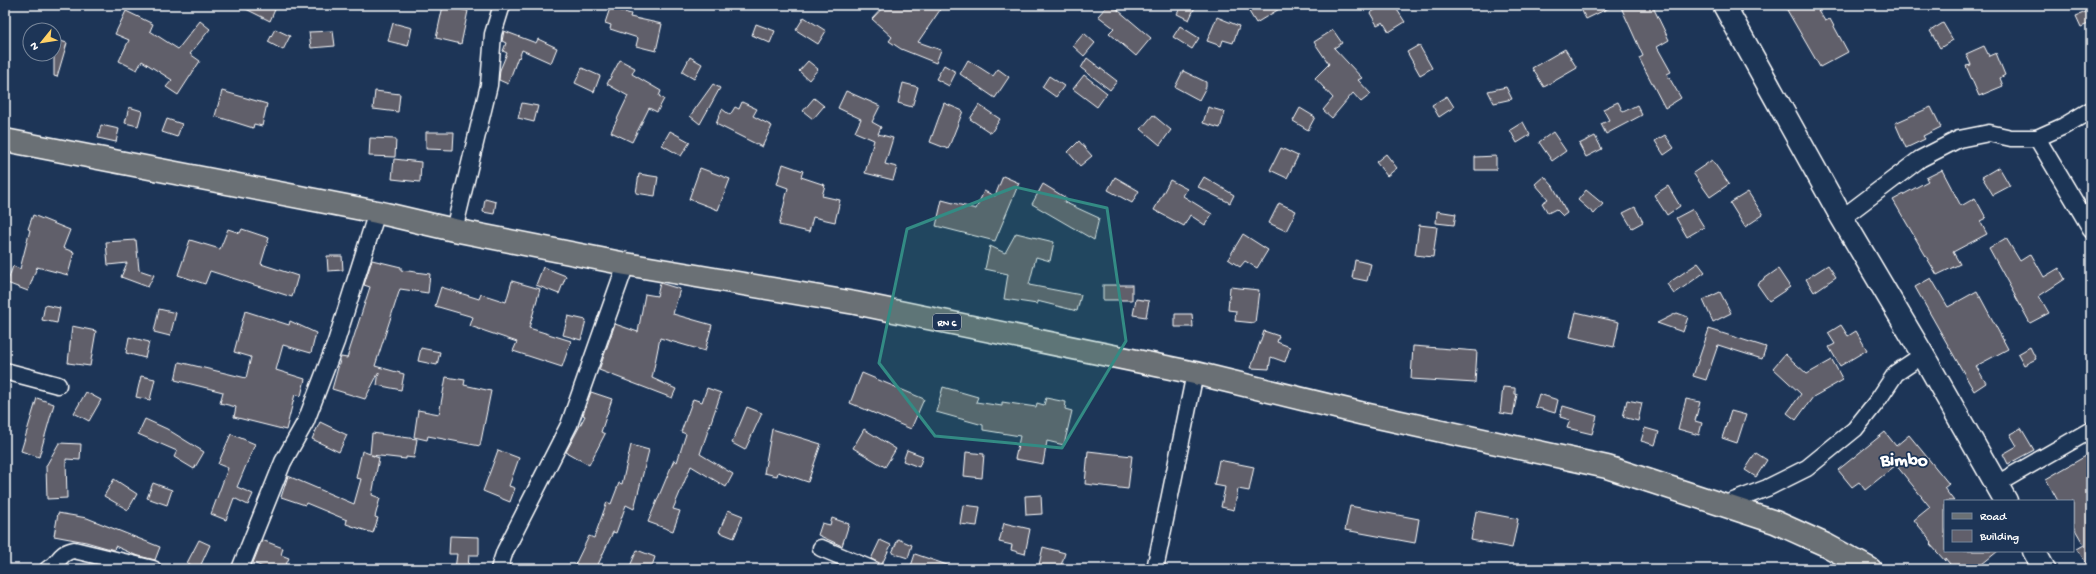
<svg xmlns="http://www.w3.org/2000/svg" width="2096" height="574" font-family="'Gochi Hand',sans-serif">
<style>
.building{fill:#615f6b;stroke:#fff}
.lines{fill:none;stroke-linecap:round;stroke-linejoin:round}
.street-casing{stroke:#fff;stroke-width:19}
.secondary-casing{stroke:#fff;stroke-width:25}
.primary-casing{stroke:#fff;stroke-width:25}
.street{stroke:#1d3557;stroke-width:16}
.secondary{stroke:#1d3557;stroke-width:22}
.primary{stroke:#6a7074;stroke-width:22}
.marked{fill:#338b84;fill-opacity:0.2;stroke:#338b84;stroke-width:3;stroke-linejoin:round}
.labels{text-anchor:middle;stroke-width:3.5;stroke-linejoin:round;paint-order:stroke}
.shield{fill:#1d3557;stroke:#bbc2cd;stroke-width:1}
.shield-label{font-size:10px;font-weight:bold;fill:#fff}
.town-label{font-size:19px;font-weight:bold;fill:#fff;stroke:#1d3557}
</style>
<rect width="100%" height="100%" fill="#1d3557"/>
<filter id="ink" filterUnits="userSpaceOnUse"><feTurbulence type="fractalNoise" baseFrequency=".025" numOctaves="2"/><feDisplacementMap in="SourceGraphic" scale="8" xChannelSelector="R" yChannelSelector="G"/><feConvolveMatrix kernelMatrix="1 2 1 2 8 2 1 2 1" color-interpolation-filters="sRGB"/></filter>
<g filter="url(#ink)">
<g class="building">
<path d="M238,5H277L270,21Z"/>
<path d="M885,5H933L940,10L918,42L941,50L936,63L901,49L889,41L892,37L872,19Z"/>
<path d="M1108,5H1112L1151,38L1136,56L1109,33L1114,28L1098,16Z"/>
<path d="M1182,5H1196L1189,20L1177,14Z"/>
<path d="M1245,5H1286L1256,23Z"/>
<path d="M1384,5H1394L1405,22L1389,32L1383,22L1377,25L1370,13Z"/>
<path d="M1579,5H1615L1586,19Z"/>
<path d="M1620,5H1652L1669,40L1657,47L1671,72L1667,74L1681,98L1665,108L1639,58L1643,56Z"/>
<path d="M1796,5H1815L1825,21L1830,19L1848,52L1820,67L1787,10Z"/>
<path d="M443,6L468,11L461,44L436,38Z"/>
<path d="M610,8L631,14L630,17L662,24L656,51L636,46L638,38L610,29L611,25L605,23Z"/>
<path d="M2091,10V23L2081,27L2076,16Z"/>
<path d="M126,11L153,24L150,31L178,49L200,21L210,29L190,54L200,61L178,95L166,87L172,80L142,61L137,70L119,61L129,40L115,34Z"/>
<path d="M804,17L826,31L818,44L796,30Z"/>
<path d="M1217,17L1239,26L1233,43L1223,40L1221,46L1207,41Z"/>
<path d="M393,23L412,28L408,46L388,41Z"/>
<path d="M1943,23L1953,40L1940,48L1930,31Z"/>
<path d="M756,24L775,31L770,43L752,35Z"/>
<path d="M1180,26L1199,38L1192,49L1173,37Z"/>
<path d="M275,29L290,36L283,50L268,42Z"/>
<path d="M1333,30L1342,43L1334,48L1362,78L1358,80L1371,94L1361,102L1353,93L1332,118L1323,110L1333,98L1315,78L1329,64L1314,42Z"/>
<path d="M333,31L335,46L311,48L309,32Z"/>
<path d="M504,31L536,43L538,39L557,48L551,63L522,50L519,58L518,57L508,84L499,80L500,70L507,53L503,51L506,43L502,41Z"/>
<path d="M1084,33L1095,43L1084,56L1073,46Z"/>
<path d="M54,39L67,43L57,77L54,76Z"/>
<path d="M1419,45L1432,68L1420,75L1407,52Z"/>
<path d="M1984,46L1989,56L1996,53L2005,75L2000,78L2003,86L1979,96L1966,66L1971,65L1966,54Z"/>
<path d="M1565,49L1577,68L1544,87L1532,68Z"/>
<path d="M690,57L702,64L694,79L682,72Z"/>
<path d="M1087,58L1117,81L1110,90L1081,68Z"/>
<path d="M620,60L635,68L632,74L661,91L659,96L664,99L657,112L649,108L632,142L611,132L628,96L607,84Z"/>
<path d="M968,60L993,76L998,69L1009,77L995,98L960,74Z"/>
<path d="M808,61L818,69L809,80L799,71Z"/>
<path d="M944,65L956,72L949,86L936,79Z"/>
<path d="M582,68L600,76L594,92L575,83Z"/>
<path d="M1183,71L1206,82V87L1199,100L1175,87Z"/>
<path d="M1084,75L1107,93L1097,107L1073,89Z"/>
<path d="M1049,76L1064,86L1056,97L1042,87Z"/>
<path d="M903,83L918,87L912,107L898,103Z"/>
<path d="M713,84L720,88L700,124L690,116Z"/>
<path d="M1506,87L1512,99L1494,103L1488,91Z"/>
<path d="M222,91L267,104L262,126L254,124L253,128L215,116Z"/>
<path d="M375,91L400,94L398,112L373,109Z"/>
<path d="M846,91L880,106L872,122L881,127L878,134L893,138L885,164L897,167L893,180L865,173L874,140L855,132L861,119L838,108Z"/>
<path d="M1447,96L1454,107L1439,117L1432,105Z"/>
<path d="M814,98L824,106L813,119L803,111Z"/>
<path d="M742,102L757,109L753,116L772,126L762,147L716,124L722,109L730,115L735,107L739,109Z"/>
<path d="M1618,102L1623,112L1637,105L1642,115L1606,134L1601,124L1609,120L1603,109Z"/>
<path d="M522,103L538,106L534,122L518,118Z"/>
<path d="M944,103L963,111L948,149L930,142Z"/>
<path d="M979,105L1000,119L991,133L970,119Z"/>
<path d="M129,107L142,111L138,126L125,123Z"/>
<path d="M1208,107L1225,112L1220,128L1203,123Z"/>
<path d="M1931,107L1941,127L1923,136L1925,139L1906,148L1895,123Z"/>
<path d="M1300,108L1315,117L1308,130L1293,121Z"/>
<path d="M1153,115L1171,130L1160,145L1141,129Z"/>
<path d="M167,119L182,124L177,137L162,132Z"/>
<path d="M1523,122L1530,135L1517,143L1510,130Z"/>
<path d="M101,125L119,129L116,142L98,138Z"/>
<path d="M670,131L690,142L681,156L662,145Z"/>
<path d="M426,132H454L453,150L426,149Z"/>
<path d="M1553,132L1566,151L1552,161L1539,142Z"/>
<path d="M1665,135L1674,148L1664,155L1655,141Z"/>
<path d="M1595,136L1602,149L1586,157L1579,144Z"/>
<path d="M370,138L396,139L395,157L369,156Z"/>
<path d="M1079,141L1092,156L1080,166L1068,152Z"/>
<path d="M1281,148L1298,156L1287,178L1270,170Z"/>
<path d="M1386,154L1397,168L1387,176L1376,162Z"/>
<path d="M1496,156V170H1475V157Z"/>
<path d="M394,159L421,162L420,182L392,179Z"/>
<path d="M1712,160L1729,184L1710,197L1693,173Z"/>
<path d="M783,164L803,171L801,177L825,185L822,196L840,200L835,222L813,217L809,232L779,225L788,188L777,184Z"/>
<path d="M1999,167L2010,186L1993,195L1982,177Z"/>
<path d="M700,168L730,179L718,210L689,199Z"/>
<path d="M1942,170L1961,206L1975,198L1986,218L1980,221L1987,234L1953,252L1960,264L1937,275L1893,200L1928,181L1926,178Z"/>
<path d="M639,174L658,177L655,196L636,193Z"/>
<path d="M1003,176L1019,183L995,241L936,226L942,200L976,209L984,191L995,196Z"/>
<path d="M1544,176L1553,186L1567,213L1563,216L1556,209L1548,213L1542,203L1548,199L1535,184Z"/>
<path d="M1115,177L1139,191L1132,203L1108,190Z"/>
<path d="M1204,177L1234,195L1230,203L1198,187Z"/>
<path d="M1170,180L1187,189L1183,196L1212,214L1205,225L1190,215L1184,226L1154,210Z"/>
<path d="M1043,184L1066,198L1064,202L1099,218L1094,240L1032,204Z"/>
<path d="M1668,186L1680,206L1667,215L1654,195Z"/>
<path d="M1586,190L1603,204L1594,214L1578,200Z"/>
<path d="M1748,192L1763,215L1745,227L1730,203Z"/>
<path d="M485,199L496,202L494,214L483,212Z"/>
<path d="M1279,203L1296,211L1286,231L1269,223Z"/>
<path d="M1635,207L1643,222L1632,228L1623,213Z"/>
<path d="M1693,209L1704,227L1687,237L1676,218Z"/>
<path d="M1437,211L1456,214L1454,225L1436,223Z"/>
<path d="M33,215L70,230L63,248L74,252L68,275L37,267L28,291L7,283L13,266L20,269L30,230L28,229Z"/>
<path d="M1419,225L1437,227L1433,257L1415,255Z"/>
<path d="M228,229L240,233L242,229L269,238L261,264L298,276L292,297L210,271L205,284L178,275L190,240L220,249Z"/>
<path d="M1016,233L1054,242L1050,261L1036,257L1029,285L1081,295L1077,311L1037,301V304L1004,299L1008,274L985,269L990,246L1005,253Z"/>
<path d="M1243,234L1268,250L1257,268L1245,261L1240,267L1228,259Z"/>
<path d="M2006,238L2020,261L2031,254L2044,277L2059,268L2065,279L2039,296L2049,313L2030,323L1989,248Z"/>
<path d="M136,240L139,270L154,275L148,287L121,277L127,263L108,265L106,242Z"/>
<path d="M327,256H342L343,270L328,271Z"/>
<path d="M372,260L401,267V270L430,274L428,293L400,289L375,366L404,374L401,390L377,385L379,372L365,399L332,389L341,357L347,358L370,287L364,285Z"/>
<path d="M1355,260L1371,264L1367,281L1352,278Z"/>
<path d="M1698,263L1705,272L1674,294L1667,284Z"/>
<path d="M1828,265L1836,277L1814,292L1806,279Z"/>
<path d="M543,267L566,276L559,294L536,285Z"/>
<path d="M1778,269L1790,287L1769,301L1757,284Z"/>
<path d="M1931,278L1948,307L1977,291L2008,349L1976,366L1986,383L1974,391L1915,287Z"/>
<path d="M512,281L540,289L529,328L571,341L562,367L513,351L517,342L470,326L473,317L435,306L441,287L479,299L481,294L506,302Z"/>
<path d="M660,283L680,289L673,314L712,325L705,351L660,338L652,378L676,389L672,398L599,370L615,324L638,332L645,294L657,296Z"/>
<rect x="1103" y="285" width="29" height="15"/>
<path d="M1230,287L1259,290L1255,323L1235,321L1236,311L1228,310Z"/>
<path d="M1720,292L1731,313L1713,322L1703,300Z"/>
<path d="M1136,299L1149,301L1146,317L1133,315Z"/>
<path d="M45,305L60,308L57,323L42,320Z"/>
<path d="M159,309L176,313L170,336L154,332Z"/>
<path d="M245,311L289,325L290,321L316,333L311,353L283,345L276,370L305,379L301,396L295,394L286,430L234,417L236,407L220,403L223,392L175,380L179,362L246,378L251,357L234,352Z"/>
<path d="M1576,312L1619,322L1614,347L1570,337Z"/>
<path d="M1677,313L1688,317L1683,332L1657,323Z"/>
<path d="M1175,314H1192L1193,327H1175Z"/>
<path d="M568,316L586,320L581,340L563,335Z"/>
<path d="M1841,325L1848,336L1856,331L1867,350L1840,366L1829,347L1835,344L1828,333Z"/>
<path d="M72,326L96,331L90,366L68,363Z"/>
<path d="M1709,329L1766,347L1762,359L1718,345L1706,380L1693,376Z"/>
<path d="M1264,331L1279,336L1277,342L1290,347L1285,362L1271,357L1269,369L1251,368Z"/>
<path d="M129,337L149,342L145,358L126,353Z"/>
<path d="M1413,346L1477,351L1475,383L1411,379Z"/>
<path d="M2030,347L2036,359L2024,365L2018,354Z"/>
<path d="M421,348L440,352L437,365L418,361Z"/>
<path d="M1785,354L1807,374L1832,360L1843,380L1813,397L1796,420L1787,413L1801,394L1773,368Z"/>
<path d="M862,373L924,399L911,429L850,403Z"/>
<path d="M141,376L155,379L150,400L136,397Z"/>
<path d="M446,377L465,380L464,385L491,391L480,446L428,436L427,440L414,437L418,410L439,414Z"/>
<path d="M943,387L978,397L976,402L1002,406V402L1036,407L1037,403L1044,405L1046,398L1066,402L1065,409L1072,411L1064,445L1047,441L1043,464L1015,459L1020,436L983,430V425L936,412Z"/>
<path d="M1503,387L1515,388V394H1517L1513,415L1500,413Z"/>
<path d="M707,388L721,393L700,454L733,474L726,487L691,466L673,509L680,511L673,531L648,522L674,460L677,462L686,434L681,432L693,399L702,402Z"/>
<path d="M86,392L101,400L89,421L74,413Z"/>
<path d="M591,392L612,399L601,432L605,434L589,465L566,452L585,416L583,415Z"/>
<path d="M1539,394L1558,400L1555,413L1535,407Z"/>
<path d="M37,398L54,404L39,457L21,451Z"/>
<path d="M1686,399L1700,402L1695,421L1702,423L1699,435L1678,429Z"/>
<path d="M1627,400L1642,403L1638,421L1623,417Z"/>
<path d="M1563,406L1597,416L1592,434L1567,428L1570,420L1560,417Z"/>
<path d="M747,407L762,413L745,450L732,443Z"/>
<path d="M1731,411L1746,415L1737,443L1722,438Z"/>
<path d="M145,419L167,429L204,452L194,469L174,457L177,451L138,434Z"/>
<path d="M320,422L347,435L339,452L312,439Z"/>
<path d="M1645,428L1659,432L1655,445L1641,441Z"/>
<path d="M2021,428L2034,450L2008,464L2003,454L2017,446L2010,434Z"/>
<path d="M772,429L821,444L808,482L778,472L777,476L764,473Z"/>
<path d="M864,429L896,449L885,467L853,448Z"/>
<path d="M1885,432L1896,446L1909,435L1949,484L1944,488L1954,501H1945V551H1998L1976,569H1954L1945,558V561L1930,544L1932,542L1914,520L1930,507L1896,465L1865,490L1859,482L1852,487L1838,470Z"/>
<path d="M372,433L417,439L414,458L406,457V459L371,455L379,458L372,495L380,498L375,517L378,518L373,533L346,524L347,520L306,503L305,505L281,497L288,476L354,504L361,479L356,478L362,451L370,454Z"/>
<path d="M231,434L255,444L237,487L253,494L248,505L234,498L226,520L211,514L228,468L218,464Z"/>
<path d="M59,443L81,444L80,460L66,459L67,498L47,499L46,466Z"/>
<path d="M631,445L649,450L634,509L626,505L616,533L613,532L596,569H573L589,536L594,538L607,502L611,504L619,483L622,484Z"/>
<path d="M498,450L519,458L509,486L515,488L510,502L483,491Z"/>
<path d="M907,450L923,456L919,467L903,461Z"/>
<path d="M1088,451L1132,456L1128,489L1085,484Z"/>
<path d="M966,452L984,454L982,478L964,476Z"/>
<path d="M1756,453L1767,460L1756,477L1745,470Z"/>
<path d="M2091,453V569H2090L2077,549L2084,545L2073,526V501H2058L2046,479Z"/>
<path d="M1219,460L1254,467L1249,491L1238,489L1234,510L1221,507L1225,487L1214,485Z"/>
<path d="M114,479L137,494L128,510L104,496Z"/>
<path d="M153,483L172,490L167,505L147,498Z"/>
<path d="M1041,495L1042,514L1026,515L1025,496Z"/>
<path d="M963,505L980,507L977,526L960,524Z"/>
<path d="M1350,506L1419,519L1415,543L1345,530Z"/>
<path d="M728,510L743,516L734,538L719,532Z"/>
<path d="M1476,511L1518,519L1512,548L1471,540Z"/>
<path d="M58,513L87,518L160,547L155,560L135,555L115,546L114,550L86,542L54,536Z"/>
<path d="M832,518L849,524L842,546L818,535L822,523L830,525Z"/>
<path d="M1004,523L1030,529L1025,554L1011,550L1012,545L999,542Z"/>
<path d="M450,536L479,537V555H469L468,569H455L457,554H449Z"/>
<path d="M898,539L912,545L908,558L892,553Z"/>
<path d="M199,540L210,545L199,569L187,563Z"/>
<path d="M262,540L283,548L281,555L289,558L284,569H268L253,563Z"/>
<path d="M880,540L891,545L882,564L871,559Z"/>
<path d="M1043,547L1065,553L1060,569H1038Z"/>
<path d="M637,550L655,557L651,569H638L630,566Z"/>
<path d="M915,554L953,567V569H910Z"/>
</g>
<g class="lines">
<defs>
<g id="street">
<path d="M2037,138L2091,229"/>
<path d="M1842,218L1920,159L1959,139L1989,133L2011,138H2037L2064,126L2091,110"/>
<path d="M454,230L489,85L493,34L502,5"/>
<path d="M5,371L58,385"/>
<path d="M1997,484L2091,430"/>
<path d="M1723,505L1767,488L1807,468L1855,429L1878,400L1896,373L1923,355"/>
<path d="M821,548L871,569"/>
<path d="M48,569C60,563 58,553 74,550L153,569"/>
<path d="M240,569L283,462L306,421L336,342L377,212"/>
<path d="M499,569L505,551L569,425L626,264"/>
<path d="M1155,569L1195,373"/>
</g>
<g id="secondary">
<path d="M1724,5L1842,218L1923,355L2006,501"/>
<path d="M2034,551L2044,569"/>
</g>
<path id="primary" d="M5,140L377,212L454,230L626,264L855,303L1195,373L1364,414L1607,467L1775,522L1826,545L1870,569"/>
</defs>
<use href="#street" class="street-casing"/>
<use href="#secondary" class="secondary-casing"/>
<use href="#primary" class="primary-casing"/>
<use href="#street" class="street"/>
<use href="#secondary" class="secondary"/>
<use href="#primary" class="primary"/>
</g>
</g>
<path class="marked" d="M1015,187L1107,208L1126,341L1062,448L935,436L879,363L907,229Z"/>
<g class="labels">
<rect class="shield" x="933" y="314" width="28" height="16" rx="3"/>
<g class="shield-label">
<text x="947" y="326">RN 6</text>
</g>
<g class="town-label">
<text x="1904" y="465">Bimbo</text>
</g>
</g>
<rect width="2096" height="574" fill="none" stroke="#1d3557" stroke-width="20"/>
<rect x="10" y="10" width="2076" height="554" fill="none" stroke="#fff" stroke-width="1.5" filter="url(#ink)"/>
<rect x="1944" y="500" width="130" height="52" fill="#1d3557" stroke="#77869a"/>
<rect x="1952" y="513" width="20" height="6" fill="#6a7074" stroke="#77869a"/>
<text x="1980" y="520" font-size="12" fill="#ffffff">Road</text>
<rect x="1952" y="530" width="20" height="12" fill="#615f6b" stroke="#77869a"/>
<text x="1980" y="540" font-size="12" fill="#ffffff">Building</text>
<g transform="translate(42 42) rotate(240)"><circle r="19" fill="#1d3557" stroke="#77869a"/>
<path d="M0-3L7 15L0 10L-7 15Z" fill="#ffd166"/>
<text y="-6" font-size="11" font-weight="bold" text-anchor="middle" fill="#ffffff">N</text>
</g>
</svg>
